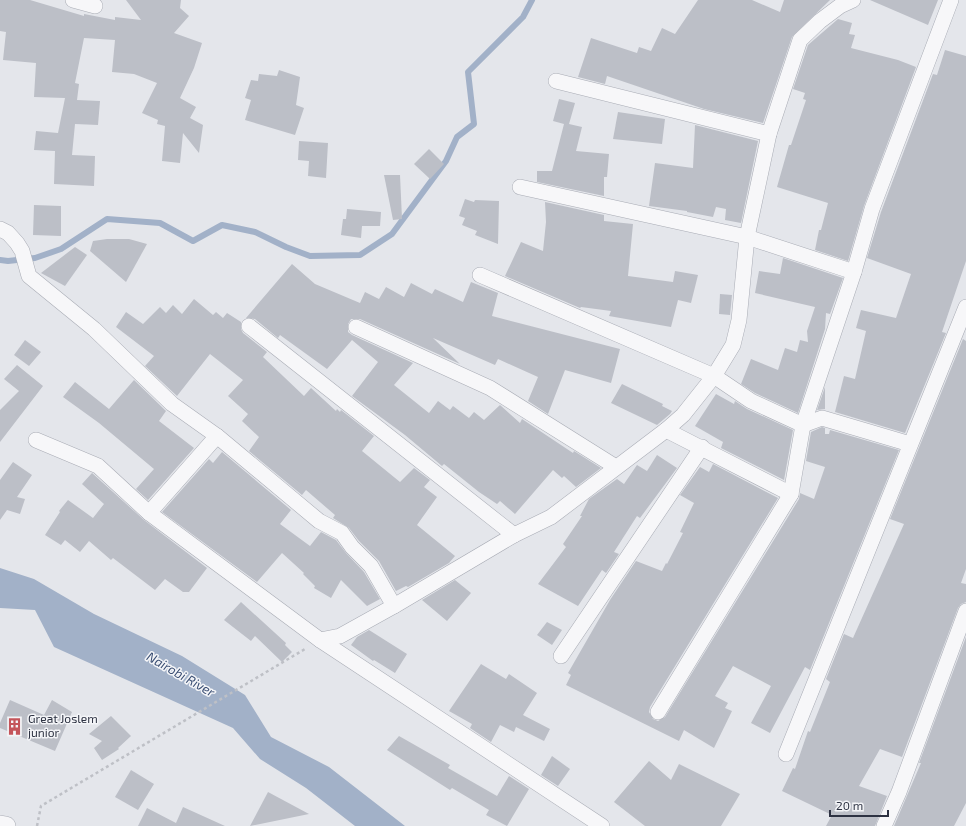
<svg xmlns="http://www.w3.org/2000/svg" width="966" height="826" font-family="'Exo 2',sans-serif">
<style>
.water{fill:#a2b1c8}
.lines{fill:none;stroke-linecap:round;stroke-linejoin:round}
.stream{stroke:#a2b1c8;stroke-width:6}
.building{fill:#bcbfc7}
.minor-casing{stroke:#a9acb5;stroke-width:16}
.tertiary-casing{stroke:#a9acb5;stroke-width:20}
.path{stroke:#bec0c6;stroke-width:2.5;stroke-dasharray:3 3;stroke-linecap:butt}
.minor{stroke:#f7f7f9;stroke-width:15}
.tertiary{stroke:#f7f7f9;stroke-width:19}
.labels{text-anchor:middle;stroke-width:3;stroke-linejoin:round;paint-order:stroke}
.poi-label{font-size:12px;fill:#2d3242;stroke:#f4f5f8;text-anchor:start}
.water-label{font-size:13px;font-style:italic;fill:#3a4e73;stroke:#f4f5f8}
</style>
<rect width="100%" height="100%" fill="#e4e6eb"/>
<path class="water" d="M0,568L34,579L94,614L182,656L245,695L271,737L329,767L405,826H355L306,788L260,759L233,728L54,647L35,610L0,608Z"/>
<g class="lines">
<path class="stream" d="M0,260L8,261L35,258L61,249L107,219L160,223L193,241L222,225L255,232L286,247L310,256L360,255L392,234L446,161L457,137L474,124L468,72L523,17L532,0"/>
</g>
<g class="building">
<path d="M0,0H30L84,16V14L115,20V17L141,20L126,0H181L180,8L189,16L174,33L202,43L194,68L180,98L196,107L190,118L203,125L199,153L183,133L180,163L162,161L165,126L157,124L158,120L142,113L157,83L134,74L112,72L115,40L84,38L75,83L79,84L77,100L100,101L98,125L75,124L72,155L95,156L94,186L54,184L55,151L34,150L36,131L58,133L65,98L34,97L36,63L3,60L6,32L0,31Z"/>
<path d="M698,0H752L780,12L784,0H830L792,37L763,123L704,109L607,76L605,84L578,77L591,38L637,53L639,47L651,51L662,28L675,34Z"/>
<path d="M870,0H938L928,25Z"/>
<path d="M838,19L852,23L849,34L855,35L851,48L898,60L916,67L864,206L848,261L815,250L819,230H821L828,203L777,187L789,145H791L806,100L803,99L805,93L793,89L808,45Z"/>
<path d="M945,50L966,56V261L942,332L946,333L905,433L835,412L844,376L855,379L866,331L856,328L861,310L896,318L911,274L867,258L881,212L933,74L937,75Z"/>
<path d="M279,70L300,77L296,105L304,108L295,135L245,120L251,100L245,98L251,80L258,81L259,74L277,76Z"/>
<path d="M559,99L575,103L569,124L582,127L576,151L609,154L607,177H604V196L537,182V171H552L564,124L553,121Z"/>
<path d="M618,112L665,119L662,144L613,139Z"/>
<path d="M695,125L758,141L741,223L725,220L726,209L716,207L713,217L687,212V211L649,206L655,163L693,168Z"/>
<path d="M299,141L328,143L326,178L308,176L309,161L298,160Z"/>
<path d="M429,149L444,164L430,179L414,164Z"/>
<path d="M384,175H400L402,219L393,220Z"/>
<path d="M465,199L474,202L475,200L499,201L498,244L475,235L477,231L462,225L465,218L459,216Z"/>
<path d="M545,202L604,215V221L633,224L628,276L673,282L675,271L698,275L691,303L678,300L671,327L609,316L611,311L581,307L580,308L505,276L521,242L543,251L546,222Z"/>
<path d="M34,205L61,206V236L33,235Z"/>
<path d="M347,209L381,212L380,226H362L361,238L341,235L343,219H346Z"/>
<path d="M107,239H129L147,244L126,282L90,251L93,241Z"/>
<path d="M75,247L87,255L65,286L41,273Z"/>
<path d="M783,258L843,278L830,314L826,313L825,329L798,413L755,393L741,384L751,359L778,370L785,348L797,352L800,340L808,342L807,331L815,307L755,293L759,271L780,274Z"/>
<path d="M292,264L315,284L360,303L365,292L379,299L386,287L404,297L411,283L432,294L435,289L463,302L471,282L498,293L492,316L620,349L611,383L565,370L548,414L528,401L538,377L498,359L495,365L433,338L460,364L360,319H351L348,324V332L352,335L413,363L394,385L429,413L438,401L450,410L453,406L469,418L474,412L484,420L500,405L520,423L522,419L573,453L574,451L601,468L576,487L564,476L562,478L553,470L515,514L500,501L497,504L479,492L444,464L442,466L405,435L352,396L378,362L352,340L327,369L280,335L278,338L255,319L246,318Z"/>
<path d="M720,294L732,295L730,315L719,314Z"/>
<path d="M194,299L213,315L216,312L223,318L227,313L241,322V329L243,333L267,352L263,357L304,396L311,388L336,411L337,409L340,412L341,410L374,436L362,451L400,482L414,468L430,480L424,487L437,497L417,525L455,556L449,563L408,587L406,586L396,591L379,561L359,541L349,528L333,518L335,515L306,490L302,495L249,451L259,437L242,421L248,414L228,396L243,380L210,354L177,396L145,366L154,356L116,327L126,312L143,324L160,307L166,313L173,305L182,314Z"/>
<path d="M963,339L966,341V569L961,583L966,584V602L961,604L958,608L902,757L880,749L859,786L887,796L875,826H826L832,815L782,791L793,768L795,769L808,731L810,732L830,682L826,679L844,634L853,638L904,524L890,519Z"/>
<path d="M25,340L41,352L29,366L14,355Z"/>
<path d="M17,365L43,386L0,442V410L19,391L4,379Z"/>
<path d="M134,380L166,411L159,421L194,448L148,500L136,489L154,469L99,423L63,397L75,382L109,409Z"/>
<path d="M622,384L663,404L662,406L672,411L670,414L657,425L611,403Z"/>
<path d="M825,387V409L817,410Z"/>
<path d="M716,394L734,404L735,401L747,409L793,430L784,480L721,448L723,442L695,426Z"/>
<path d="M822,427L825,428V434H829L830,430L899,450L810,670L805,667L770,733L751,723L771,686L733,666L715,696L728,703L725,708L732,711L714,748L684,730L679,741L566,685L571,675L568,673L610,600L636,561L662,571L666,563L667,564L683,533L680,532L694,503L680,495L700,467L709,472L713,464L778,498L650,707L649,712L653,719L658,721L665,717L799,499L800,493L814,499L825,467L806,461L811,432Z"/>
<path d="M222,452L291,510L280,524L310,546L321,532L336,540L346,553L364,572L380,599L367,606L341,580L331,598L314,588L315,586L303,574L304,573L282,553L257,582L162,512L209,459L213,463Z"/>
<path d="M657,455L677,468L640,518L637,516L614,552L619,554L606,573L602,570L578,606L538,584L566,547L563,544L582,516H580L589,499L617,479L624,484L637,465L647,471Z"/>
<path d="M13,462L32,475L17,497L25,499L20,514L7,510L0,520V480Z"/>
<path d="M92,473L144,520L207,568L189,592H183L165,579L155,590L113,558L111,560L89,541L80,552L65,540L61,545L45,535L60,512L59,511L68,500L93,518L104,504L82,484Z"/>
<path d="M455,580L471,593L447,621L422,600Z"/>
<path d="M241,602L286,643L285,645L292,652L282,662L255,636L251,641L224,620Z"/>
<path d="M547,622L562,630L552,645L537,635Z"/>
<path d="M369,630L407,654L395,673L374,660L373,661L351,645L357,637Z"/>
<path d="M966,637V803L954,826H894L921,763H919Z"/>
<path d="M481,664L506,679L509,674L537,693L523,715L550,729L544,741L516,727L514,732L500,725L491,742L470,728L472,724L449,711Z"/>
<path d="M10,700L44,715L52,700L72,712L55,751L0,728V723Z"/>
<path d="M111,716L131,736L118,748L119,749L102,760L94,748L102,741L89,734Z"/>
<path d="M399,736L450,765L448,768L497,796L509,776L529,789L507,826L486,815L489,810L452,788L450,790L387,750Z"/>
<path d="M552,756L570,769L558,786L541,775Z"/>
<path d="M649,761L671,780L679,764L740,794L721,826H645L614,802Z"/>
<path d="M131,770L154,784L138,810L115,797Z"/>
<path d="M268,792L309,814L250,826Z"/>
<path d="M183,807L225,826H138L147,808L176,823Z"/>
</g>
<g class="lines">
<defs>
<g id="minor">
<path d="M73,0L95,6"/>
<path d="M556,81L769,134"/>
<path d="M520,187L747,237L854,272"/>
<path d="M0,229L8,233L17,243L22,251L29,276L94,329L172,404L217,436L319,521L342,533L352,547L371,566L394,606"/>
<path d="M480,275L714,376L751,401L803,425L822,418L910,444"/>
<path d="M249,326L514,535"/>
<path d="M356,327L490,388L616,467"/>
<path d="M666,430L791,494"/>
<path d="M36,440L98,466L149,513L320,640L602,826"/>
<path d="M149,513L217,436"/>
<path d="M320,640L340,636L394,606L514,535L551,517L666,430L683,415L714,376L733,345L739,320L747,237L769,134L800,40L820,21L840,6L853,0"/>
<path d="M561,656L702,447"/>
<path d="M658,712L791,494L803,425L854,272L872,209L951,0"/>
<path d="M786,754L966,307"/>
<path d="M884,826L899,792L966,611"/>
</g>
<path id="tertiary" d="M0,825L6,826"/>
</defs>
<use href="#minor" class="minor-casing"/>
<use href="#tertiary" class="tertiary-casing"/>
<path class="path" d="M37,826L41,806L305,649"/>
<use href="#minor" class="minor"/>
<use href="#tertiary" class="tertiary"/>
</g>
<defs>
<symbol id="building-bare" viewBox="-9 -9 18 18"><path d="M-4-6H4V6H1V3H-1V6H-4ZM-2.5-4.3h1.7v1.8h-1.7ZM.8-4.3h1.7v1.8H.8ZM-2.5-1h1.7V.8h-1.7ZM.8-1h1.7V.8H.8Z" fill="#c4545a" stroke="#f4f5f8" stroke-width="2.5" paint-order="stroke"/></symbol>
</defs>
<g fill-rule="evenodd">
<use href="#building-bare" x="2" y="714" width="25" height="25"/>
</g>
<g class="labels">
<g class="poi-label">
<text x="28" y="723">Great Joslem<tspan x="28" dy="14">junior</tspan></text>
</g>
<g class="water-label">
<text transform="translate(181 674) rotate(30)" y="5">Nairobi River</text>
</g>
</g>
<path d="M830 810v6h58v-6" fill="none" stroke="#2d3242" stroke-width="2"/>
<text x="836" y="810" font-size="12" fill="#2d3242" stroke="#f4f5f8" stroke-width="3" paint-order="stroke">20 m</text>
</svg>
